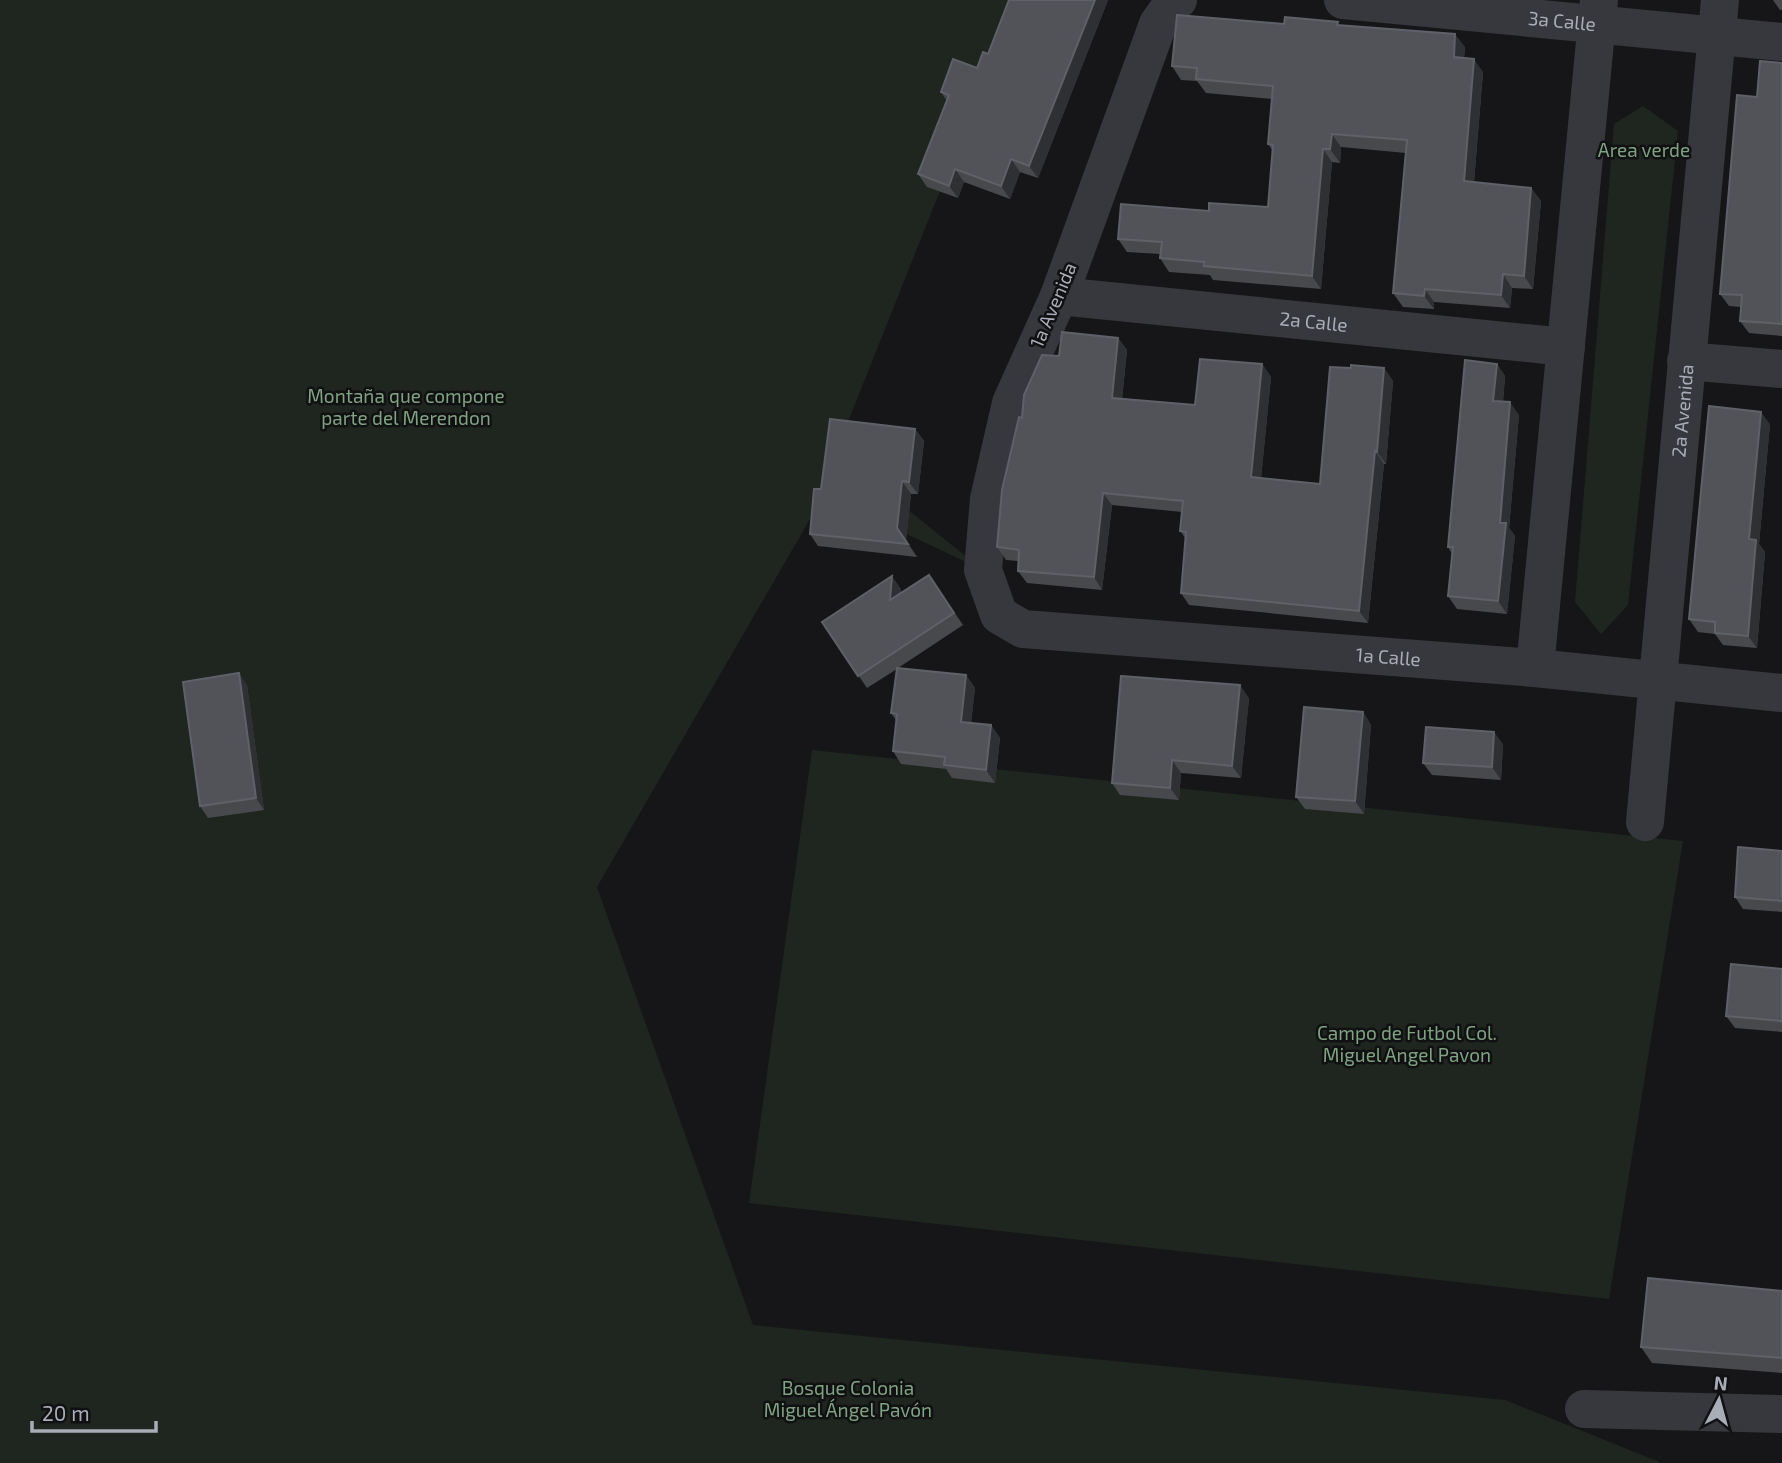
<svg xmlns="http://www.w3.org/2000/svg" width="1782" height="1463" font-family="'Exo 2',sans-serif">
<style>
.green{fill:#1e261f}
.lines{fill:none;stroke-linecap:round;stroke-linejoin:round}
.minor{stroke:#37383d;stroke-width:38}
.wall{fill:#47494d}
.shaded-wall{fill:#2f3033}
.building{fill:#525359;stroke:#5f6168;stroke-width:2}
.labels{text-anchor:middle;stroke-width:5;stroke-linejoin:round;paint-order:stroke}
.street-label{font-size:19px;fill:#a8adb8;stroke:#111113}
.park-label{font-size:19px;fill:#7fa381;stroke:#111113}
</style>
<rect width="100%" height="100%" fill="#161618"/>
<g class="green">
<path d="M0,0H1016L836,452L983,570L824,495L597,887L753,1325L1505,1400L1662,1463H0Z"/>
<path d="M1643,106L1678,131L1628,605L1601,634L1575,602L1614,124Z"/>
<path d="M812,750L1683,841L1609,1299L749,1203Z"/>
</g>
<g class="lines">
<g class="minor">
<path id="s1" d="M1178,0L1172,4L1158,24L1059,296L1011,403L989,499L983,570L999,615L1023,629L1535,668L1782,693"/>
<path id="s2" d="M1343,0L1782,42"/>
<path id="s3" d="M1059,296L1566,347"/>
<path d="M1686,361L1782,369"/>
<path d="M1535,668L1599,0"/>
<path id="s4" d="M1645,822L1720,0"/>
<path d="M1584,1409L1782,1414"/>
</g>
</g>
<g class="wall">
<path d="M1009,0H1108L1038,178L1020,172L1010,199L964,182L958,198L927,187L918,174L947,101L941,92L977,68L988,54Z"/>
<path d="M1773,0H1782V10H1780Z"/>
<path d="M1284,24L1340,26L1465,47L1464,58L1483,72L1474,182L1531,188L1541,201L1533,289L1512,288L1510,308L1434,302V309L1403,307L1393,293L1406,153L1341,147L1340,163L1332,162L1321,289L1213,280L1210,275L1169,272L1160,258V254L1127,252L1118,239L1209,211L1268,207L1273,151L1268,144L1272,99L1206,93L1197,81L1181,80L1172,66Z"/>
<path d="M1782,63V336L1749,333L1740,321L1741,307L1729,306L1720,294L1757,97Z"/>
<path d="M1118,338L1127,350L1122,399L1195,405L1262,364L1271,377L1261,478L1320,484L1351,368H1384L1393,381L1386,464H1384L1368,623L1189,605L1181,593L1186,539L1180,531L1182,512L1112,505L1102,590L1027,583L1018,571V561L1006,560L997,547L1022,418L1059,356Z"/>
<path d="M1497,364L1505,376L1503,402L1519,415L1509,528L1515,536L1507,614L1457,609L1448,596L1452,554L1448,547Z"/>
<path d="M1770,424L1759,544L1765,552L1757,648L1723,645L1715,634L1698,632L1689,619Z"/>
<path d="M915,429L924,441L918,494H911L906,540L917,557L818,546L810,534L821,489Z"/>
<path d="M929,575L963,625L898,668L966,675L975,688L971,723L991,725L1000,738L995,783L952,778L946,769L901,764L893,751L896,720L891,713L897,669L867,688L822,622L901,589V593Z"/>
<path d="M247,685L264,810L208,818L200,806Z"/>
<path d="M1249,698L1241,778L1181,773L1179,800L1120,795L1112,783Z"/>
<path d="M1363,712L1371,725L1364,814L1305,809L1296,797Z"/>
<path d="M1503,744L1501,780L1432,775L1423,763Z"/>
<path d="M1782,851V912L1743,909L1735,897Z"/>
<path d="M1782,969V1032L1735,1028L1726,1016Z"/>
<path d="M1782,1291V1373L1652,1363L1641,1347Z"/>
</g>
<g class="shaded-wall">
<path d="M1095,0H1108L1038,178L1029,166Z"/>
<path d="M1455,34L1465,47L1463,71L1454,57Z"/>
<path d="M1474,59L1483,72L1473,194L1464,181Z"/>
<path d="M1332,134L1341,147L1340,163L1330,149Z"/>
<path d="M1323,149L1332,162L1321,289L1312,276Z"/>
<path d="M1011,159L1020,172L1010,199L1001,186Z"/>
<path d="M955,169L964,182L958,198L949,186Z"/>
<path d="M1531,188L1541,201L1533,289L1524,276Z"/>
<path d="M1503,274L1512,288L1510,308L1501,295Z"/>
<path d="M1425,289L1434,302V309L1424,296Z"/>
<path d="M1118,338L1127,350L1121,410L1112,398Z"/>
<path d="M1262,364L1271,377L1260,490L1251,477Z"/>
<path d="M1497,364L1505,376L1502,413L1493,401Z"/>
<path d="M1384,368L1393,381L1386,464L1377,452Z"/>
<path d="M1510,402L1519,415L1509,528L1515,536L1507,614L1498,601L1500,523Z"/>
<path d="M1761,412L1770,424L1759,544L1765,552L1757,648L1748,636L1749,539Z"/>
<path d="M915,429L924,441L918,494L909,482Z"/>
<path d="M1375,451L1384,464L1368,623L1359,611Z"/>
<path d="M902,481L911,494L906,540L917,557L897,528Z"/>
<path d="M1103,493L1112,505L1102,590L1094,577Z"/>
<path d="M892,576L901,589L899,613L890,600Z"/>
<path d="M239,673L247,685L264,810L256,798Z"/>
<path d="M966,675L975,688L970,734L961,722Z"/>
<path d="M1240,685L1249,698L1241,778L1232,766Z"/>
<path d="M1363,712L1371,725L1364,814L1355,801Z"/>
<path d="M991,725L1000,738L995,783L986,770Z"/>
<path d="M1494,732L1503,744L1501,780L1492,767Z"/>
<path d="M1172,760L1181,773L1179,800L1170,788Z"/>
</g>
<g class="building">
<path d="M1009,0H1095L1029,166L1011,159L1001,186L955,169L949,186L918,174L949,95L941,92L953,59L977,68L983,52L988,54Z"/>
<path d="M1177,15L1284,24L1285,17L1338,22L1337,25L1455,34L1454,57L1474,59L1464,181L1531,188L1524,276L1503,274L1501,295L1425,289L1424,296L1393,293L1407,140L1332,134L1330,149H1323L1312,276L1204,266V262L1160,258L1162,242L1118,239L1121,204L1209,211V203L1268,207L1273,145L1268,144L1273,86L1196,79L1197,68L1172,66Z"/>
<path d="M1760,61L1782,63V324L1740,321L1742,295L1720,294L1737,95L1757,97Z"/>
<path d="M1062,332L1118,338L1112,398L1195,405L1200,359L1262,364L1251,477L1320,484L1330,367L1351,368V365L1384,368L1377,452L1375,451L1359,611L1181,593L1186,532L1180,531L1183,501L1103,493L1094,577L1018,571L1019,550L997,547L1002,490L1019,417L1022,418L1024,395L1042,355L1059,356Z"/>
<path d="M1465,360L1497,364L1493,401L1510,402L1500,523H1506L1498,601L1448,596L1453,547H1448Z"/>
<path d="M1709,406L1761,412L1749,539L1756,540L1748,636L1715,633V622L1689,619Z"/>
<path d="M830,419L915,429L909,482L902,481L897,528L908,544L810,534L814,489H821Z"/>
<path d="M929,575L954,613L858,676L822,622L892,576L890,600Z"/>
<path d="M897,668L966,675L961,722L991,725L986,770L944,765L945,757L893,751L897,714L891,713Z"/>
<path d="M239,673L256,798L200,806L183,682Z"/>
<path d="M1121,676L1240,685L1232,766L1172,760L1170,788L1112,783Z"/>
<path d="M1304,707L1363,712L1355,801L1296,797Z"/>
<path d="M1426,727L1494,732L1492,767L1423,763Z"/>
<path d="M1738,847L1782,851V901L1735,897Z"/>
<path d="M1731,964L1782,969V1021L1726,1016Z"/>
<path d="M1648,1278L1782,1291V1358L1641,1347Z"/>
</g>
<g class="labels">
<g class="street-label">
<text dy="7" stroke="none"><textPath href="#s2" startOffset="220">3a Calle</textPath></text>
<text transform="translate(1053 305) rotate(-67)" y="7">1a Avenida</text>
<text dy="7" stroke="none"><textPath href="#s3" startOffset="256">2a Calle</textPath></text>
<text dy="7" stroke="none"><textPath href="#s4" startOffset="413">2a Avenida</textPath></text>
<text dy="7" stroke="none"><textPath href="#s1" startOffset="1050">1a Calle</textPath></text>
</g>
<g class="park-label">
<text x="1644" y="157">Area verde</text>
<text x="406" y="403">Montaña que compone<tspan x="406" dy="22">parte del Merendon</tspan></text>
<text x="1407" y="1040">Campo de Futbol Col.<tspan x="1407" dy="22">Miguel Angel Pavon</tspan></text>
<text x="848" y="1395">Bosque Colonia<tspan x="848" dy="22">Miguel Ángel Pavón</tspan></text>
</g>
</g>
<g transform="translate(1719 1400) rotate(6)" stroke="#111113" stroke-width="5" paint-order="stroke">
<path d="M0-5L12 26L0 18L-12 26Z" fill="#a8adb8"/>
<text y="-10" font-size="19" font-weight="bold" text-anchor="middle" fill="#a8adb8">N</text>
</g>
<path d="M32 1421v10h124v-10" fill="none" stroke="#a8adb8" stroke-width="3.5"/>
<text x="42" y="1421" font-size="21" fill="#a8adb8" stroke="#111113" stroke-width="5" paint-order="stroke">20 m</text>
</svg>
